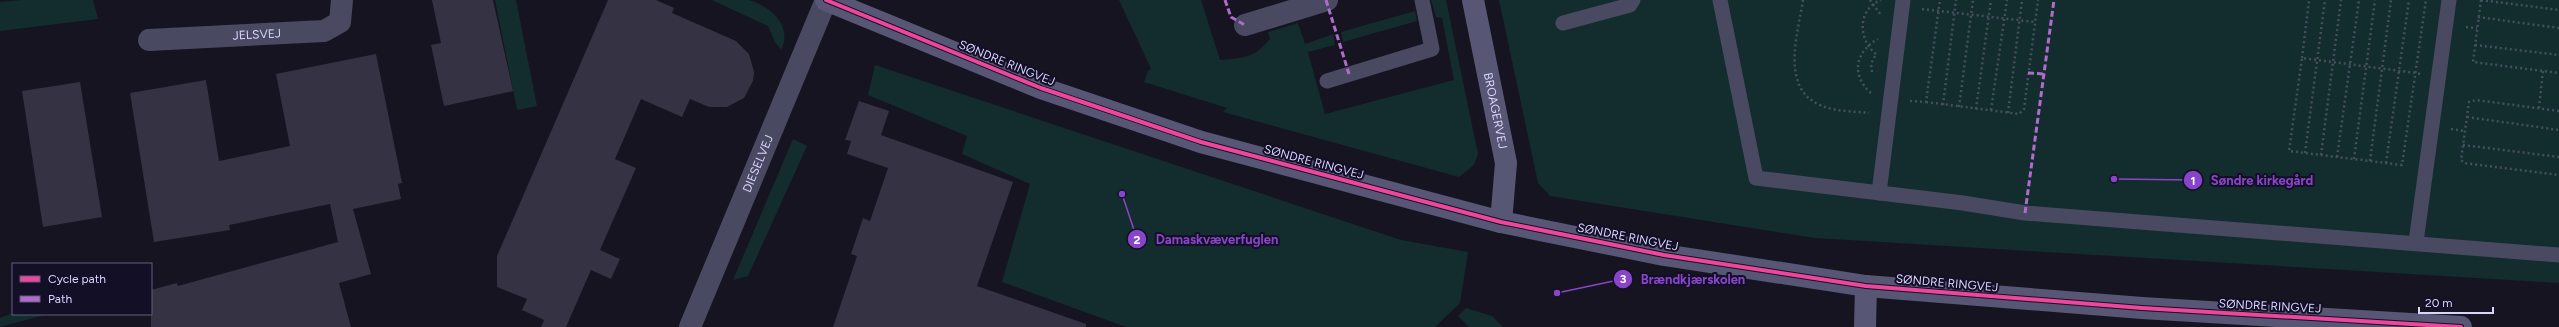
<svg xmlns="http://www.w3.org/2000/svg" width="2559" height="327" font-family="Figtree,sans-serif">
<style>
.green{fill:#132c2d}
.building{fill:#343243}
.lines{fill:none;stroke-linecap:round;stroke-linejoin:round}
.path{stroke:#44505f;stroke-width:2.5;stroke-dasharray:2 3;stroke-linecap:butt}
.lane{stroke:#4a4962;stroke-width:15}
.street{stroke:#4a4962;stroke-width:22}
.secondary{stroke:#575674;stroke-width:22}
.quiet{stroke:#b06ccc;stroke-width:3;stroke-dasharray:6 3;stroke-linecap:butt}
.cycleway-casing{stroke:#130f26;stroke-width:6}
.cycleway{stroke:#ed469a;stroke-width:4}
.labels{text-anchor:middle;stroke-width:4;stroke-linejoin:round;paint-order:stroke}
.street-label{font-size:12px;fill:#d9d4ff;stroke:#130f26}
.leader{fill:none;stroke:#8945c9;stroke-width:1.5}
.callout-dot{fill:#8945c9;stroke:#130f26;stroke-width:1.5}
.mark-label{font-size:12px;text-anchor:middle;font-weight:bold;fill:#fff}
.callout-label{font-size:13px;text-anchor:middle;font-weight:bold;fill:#8945c9;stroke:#130f26;stroke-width:4;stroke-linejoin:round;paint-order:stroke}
</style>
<rect width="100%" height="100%" fill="#161421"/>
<g class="green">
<path d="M21,0H93L98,19L0,31V2Z"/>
<path d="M495,0H516L537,106L517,110Z"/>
<path d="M712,0C723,0 739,0 749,0C772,7 793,27 781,50L775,42L768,26Z"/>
<path d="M1119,0H1201L1220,60C1244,58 1254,58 1270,39L1268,32L1298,23L1305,44L1333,34L1335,45L1308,52L1325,114L1454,80L1442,18L1436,17L1431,0H1446L1478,154L1474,165L1459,177L1223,112L1227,108L1144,82L1148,71L1151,69Z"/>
<path d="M1499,0H2559V283L1815,238L1550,196L1538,183Z"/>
<path d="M1415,11L1417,21L1343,42L1341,32Z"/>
<path d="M875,65L1401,240L1468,252L1460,303L1435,327H1126L1002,282L1030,184L962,154L967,136L868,95Z"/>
<path d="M793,139L807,146L748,276L733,280Z"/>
<path d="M1466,308L1492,316L1503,327H1469L1458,316Z"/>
<path d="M13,313V314H48L0,327V318Z"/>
</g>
<g class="building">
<path d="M432,0H493L513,91L444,106L431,45L441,43Z"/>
<path d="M608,0H656L674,8L672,13L736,41L749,54L754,72L753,81L744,98L727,107H709L690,99L682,117L641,99L615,159L636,168L600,250L620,259L611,279L591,270L566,327H541L544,320L522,310L527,299L497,287V256Z"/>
<path d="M376,54L402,183L398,184L401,199L353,209L371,274L339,283L351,327H151V290L177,283L178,286L338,242L330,204L229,225L230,230L154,242L130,93L206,80L219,161L290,146L276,74Z"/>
<path d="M80,82L102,217L43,227L22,91Z"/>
<path d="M859,101L889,111L881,135L1013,182L977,286L1086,324V327H833L857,256L851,254L863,218L870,221L888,168L847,154L851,141L845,140Z"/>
</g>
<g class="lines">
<g class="path">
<path d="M1803,0C1798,33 1780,88 1820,105C1835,112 1853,111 1869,113"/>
<path d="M1870,0L1881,15"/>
<path d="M2481,0L2473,62L2559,73"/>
<path d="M2481,0L2559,10"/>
<path d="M1922,9L2035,22"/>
<path d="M2478,17L2559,28"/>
<path d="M2466,27L2477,28"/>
<path d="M2475,45L2559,55"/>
<path d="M1876,54C1858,40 1857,9 1881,0"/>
<path d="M2302,58L2309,0"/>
<path d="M1872,72L1871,64L1875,56"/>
<path d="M2420,74L2416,73L2302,58L2289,151L2402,165L2426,0"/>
<path d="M1871,93C1850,75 1856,51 1878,39"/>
<path d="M1910,101L1926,102L1940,0"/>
<path d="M1926,102L2019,114L2024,109L2038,0"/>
<path d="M1943,105L1956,0"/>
<path d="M1959,107L1973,0"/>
<path d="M2539,108L2543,71"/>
<path d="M1976,109L1991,0"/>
<path d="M1991,110L2007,0"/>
<path d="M2559,111L2476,100L2469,102L2461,160L2464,163L2559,175"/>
<path d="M2008,113L2022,0"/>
<path d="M2467,117L2559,130"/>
<path d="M2451,129L2465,131"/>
<path d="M2463,145L2559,157"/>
<path d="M2305,153L2325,0"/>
<path d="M2321,155L2341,0"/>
<path d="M2337,157L2359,0"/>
<path d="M2354,159L2375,0"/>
<path d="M2370,161L2391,0"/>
<path d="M2386,163L2409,0"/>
</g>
<g class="lane">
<path d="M1720,0L1756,178L1963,203L2025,213L2559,255"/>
<path d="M1563,23L1630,5L1633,0"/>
<path d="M1327,81L1432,49L1422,0"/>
<path d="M1879,193L1903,0"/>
<path d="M2416,242L2449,0"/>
</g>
<g class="street">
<path d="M1245,25L1327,0"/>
<path id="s1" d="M149,40L324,31L340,22L342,0"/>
<path id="s2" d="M690,327L826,0"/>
</g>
<g class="secondary">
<path d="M826,0L1041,88L1201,142L1501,222L1664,255L1866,286L2142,308L2461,327"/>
<path id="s3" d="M1473,0L1506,163L1501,222"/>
<path d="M1865,327L1866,286"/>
</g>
<g class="quiet">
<path d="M1225,0L1231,17L1245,25"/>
<path d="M1326,0L1349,74"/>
<path d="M2028,73L2044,74"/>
<path d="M2025,213L2054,0"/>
</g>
<defs>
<path id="cycleway" d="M826,0L1041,88L1201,142L1501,222L1664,255L1866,286L2142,308L2461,327"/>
</defs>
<use href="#cycleway" class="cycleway-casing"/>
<use href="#cycleway" class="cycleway"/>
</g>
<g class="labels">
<g class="street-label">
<text dy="4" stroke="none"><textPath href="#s1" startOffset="108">JELSVEJ</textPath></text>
<text transform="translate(1007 63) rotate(22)" y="4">SØNDRE RINGVEJ</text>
<text dy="4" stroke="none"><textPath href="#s3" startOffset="113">BROAGERVEJ</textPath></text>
<text transform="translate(1314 162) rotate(15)" y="4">SØNDRE RINGVEJ</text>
<text dy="4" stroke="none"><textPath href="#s2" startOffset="177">DIESELVEJ</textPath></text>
<text transform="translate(1628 237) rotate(11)" y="4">SØNDRE RINGVEJ</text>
<text transform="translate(1947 283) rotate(5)" y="4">SØNDRE RINGVEJ</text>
<text transform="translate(2270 306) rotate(3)" y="4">SØNDRE RINGVEJ</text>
</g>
</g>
<path class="leader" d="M2114 179L2193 180M1122 194L1137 239M1557 293L1623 279"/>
<g class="callout-dot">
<circle cx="2114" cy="179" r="4"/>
<circle cx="1122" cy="194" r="4"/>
<circle cx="1557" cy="293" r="4"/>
<circle cx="2193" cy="180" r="10"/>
<circle cx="1137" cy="239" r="10"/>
<circle cx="1623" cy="279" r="10"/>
</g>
<g class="mark-label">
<text x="2193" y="185">1</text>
<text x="1137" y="244">2</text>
<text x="1623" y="283">3</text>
</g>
<g class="callout-label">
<text x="2262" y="185">Søndre kirkegård</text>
<text x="1217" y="244">Damaskvæverfuglen</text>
<text x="1693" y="284">Brændkjærskolen</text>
</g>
<rect x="12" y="263" width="140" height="52" fill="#130f26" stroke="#625e7d"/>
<rect x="20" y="276" width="20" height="6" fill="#ed469a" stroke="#625e7d"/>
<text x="48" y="283" font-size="12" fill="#d9d4ff">Cycle path</text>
<rect x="20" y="296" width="20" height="6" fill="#b06ccc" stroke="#625e7d"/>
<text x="48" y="303" font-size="12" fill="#d9d4ff">Path</text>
<path d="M2419 307v6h74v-6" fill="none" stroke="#d9d4ff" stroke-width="2"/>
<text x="2425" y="307" font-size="12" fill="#d9d4ff" stroke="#130f26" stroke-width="3" paint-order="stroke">20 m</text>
</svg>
